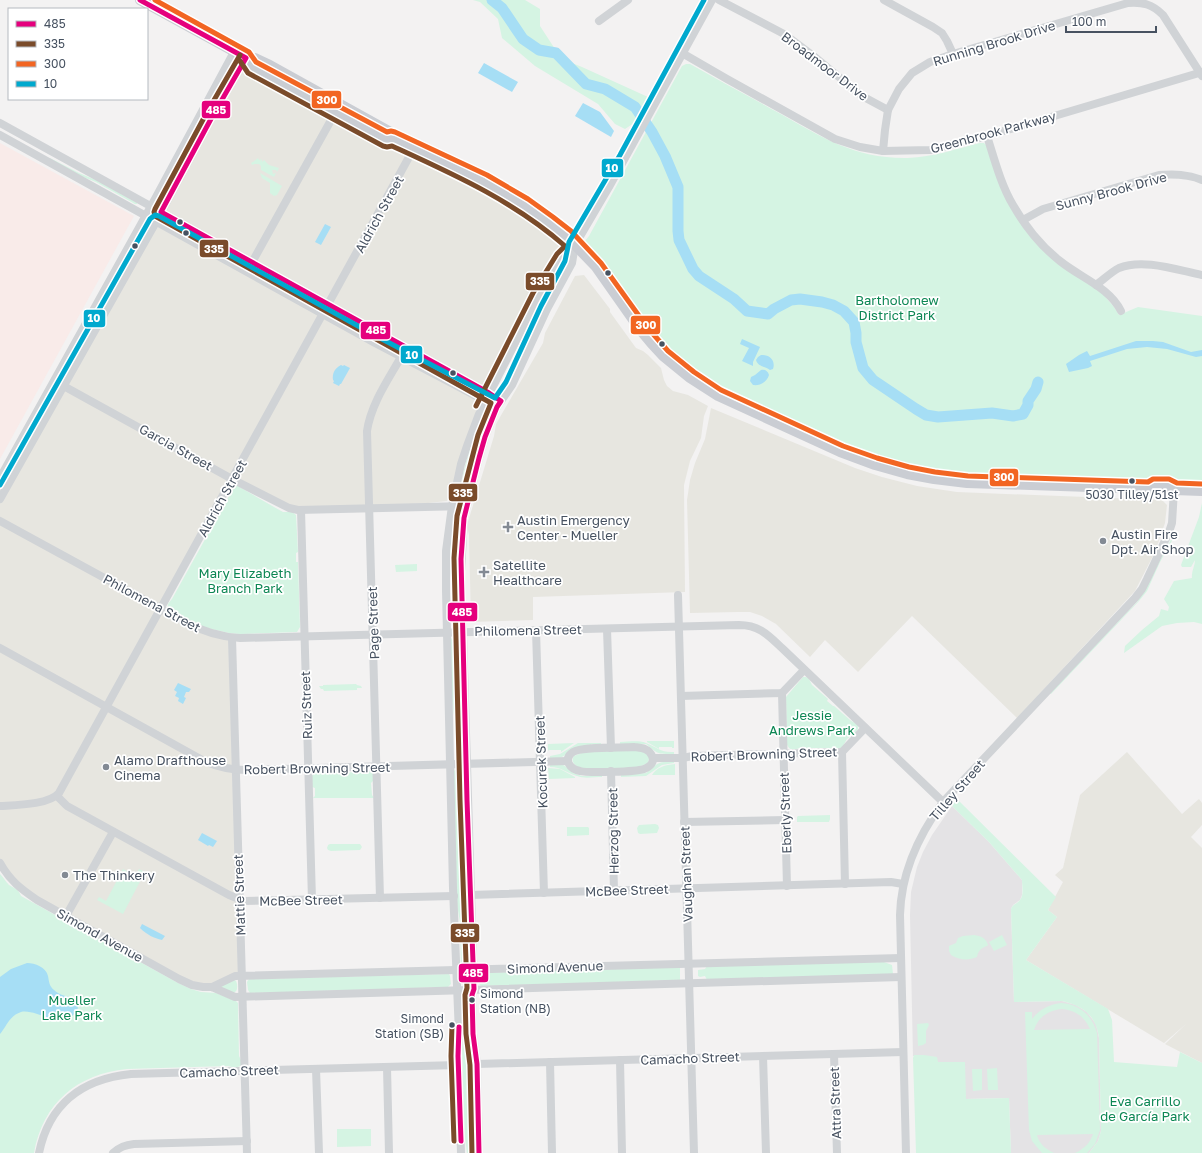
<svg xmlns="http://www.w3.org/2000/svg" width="1202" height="1153" font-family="'Golos Text',sans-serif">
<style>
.commercial{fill:#e7e6e0}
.education{fill:#e4e3e5}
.medical{fill:#f9ebe9}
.green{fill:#d5f4e3;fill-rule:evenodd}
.water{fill:#a6def5}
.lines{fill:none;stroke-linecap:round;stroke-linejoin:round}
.river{stroke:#a6def5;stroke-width:11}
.minor{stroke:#d0d3d6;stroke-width:8}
.major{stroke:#cacdd3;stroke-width:10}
.bus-1-casing{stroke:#fff;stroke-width:8}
.bus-2-casing{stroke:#fff;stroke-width:8}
.bus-3-casing{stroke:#fff;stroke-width:8}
.bus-4-casing{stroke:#fff;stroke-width:8}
.bus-1{stroke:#e5007d;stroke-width:5}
.bus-2{stroke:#7a4b2a;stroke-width:5}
.bus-3{stroke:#f26522;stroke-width:5}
.bus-4{stroke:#00a9ce;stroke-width:5}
.bus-dot{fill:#475261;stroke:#fff;stroke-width:1.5}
.poi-dot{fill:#838a94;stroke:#fff;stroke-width:1.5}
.labels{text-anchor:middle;stroke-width:3.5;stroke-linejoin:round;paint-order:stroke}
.bus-label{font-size:12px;fill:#475261;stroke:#fff}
.street-label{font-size:13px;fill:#475261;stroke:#fff}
.park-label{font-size:13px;fill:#0d8754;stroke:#fff}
.poi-label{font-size:13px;fill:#475261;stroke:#fff;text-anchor:start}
.line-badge{stroke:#fff;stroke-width:1.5}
.badge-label{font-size:11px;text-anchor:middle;font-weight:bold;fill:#fff}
</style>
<rect width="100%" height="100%" fill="#f3f2f2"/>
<g class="commercial">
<path d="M232,61L371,139L453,177L517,213L564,246L562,257L505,362L461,464L447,501L370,509L298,510L232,479L161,609L232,638L242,976L221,983L192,985L37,900L0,863V478Z"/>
<path d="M584,275L610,309V312L636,348L643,351L648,355L661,368L664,380L667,386L673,391L688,395L708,406L704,416L701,438L690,461L684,485L685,592L533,597V620L471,622L469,535L467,525L494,436L496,424L543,343L545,333L575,276Z"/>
<path d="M711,408L855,468L882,477L917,486L957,492L1162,500L1167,505L1165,523L1155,552L1135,591L1017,718L912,616L858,672L825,640L810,657L776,624L762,616L750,612H738L690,613L687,500L690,480L695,463L705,439Z"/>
<path d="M1127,752L1182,814L1199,799L1202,803V825L1191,837L1202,848V1063L1165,1044L1186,1024L1164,1043L1026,960L1057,917L1048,910L1063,882L1055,875L1063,868L1080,795Z"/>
</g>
<path class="education" d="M952,806L989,842L1022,880V895L1020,900L1013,905L1011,909L1014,1002L1062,1001L1076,1005L1087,1012L1096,1024L1099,1038L1101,1131L1098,1141L1089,1153H1011L1009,1098L965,1099L937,1062V1057L913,1056V1057L910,915L911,892L917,867L923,852L932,835Z"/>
<path class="medical" d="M0,143L134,216L0,459Z"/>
<g class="green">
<path d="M473,0H525L540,9V26L555,49L567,61L582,67L648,97L634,123L625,129L615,124L598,104L535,66L502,38L498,19L480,2Z"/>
<path d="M686,64H690L699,69C725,84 752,98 779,113C823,138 856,159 908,158C933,157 956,149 980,143H984L986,145L1023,227L1102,293L1114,307L1119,315L1138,307L1202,316V485L959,476C924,472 890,465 856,453C832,444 808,432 785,421C742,402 700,384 666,350C653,336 641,322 630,306C616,285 603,263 584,246V242L589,236L682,66Z"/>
<path d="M229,69H231V70L194,137L163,199H162L161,198L182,159L193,136Z"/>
<path d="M50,158L79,173L96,180L137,203V204H135L96,182L78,175L50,159Z"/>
<path d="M258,158L259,160L261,159L260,162L262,159V162L264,160L269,165L279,168L277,172L276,170H272L273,174L276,173L274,177L261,170V166L259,164H254L253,165L251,164L252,162H253Z"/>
<path d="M260,173L282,186L277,195L274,196L270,193V183L262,178Z"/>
<path d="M169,223C193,237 219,248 243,261V262L241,263C217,249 193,238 168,225Z"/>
<path d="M565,261L567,262L541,312L509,383L503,392L500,393L498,390L499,387L517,353L527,327L559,270Z"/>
<path d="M257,269L318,303V304H317L292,291L256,273Z"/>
<path d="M119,272L111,289L80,344L85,331Z"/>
<path d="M334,314L364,330L379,337L478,392H476L442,373L420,363L333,316Z"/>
<path d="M484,410H487L489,411V414L477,448L474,466L466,495L464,497H462L460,495C462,466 474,438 484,410Z"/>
<path d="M236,485L274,507L283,512H292L296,515L298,552L296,553V562H298L300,627L297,632L240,634L229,633L203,627L168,609C167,603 169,603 172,599L229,496L232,487Z"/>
<path d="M1202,503V624L1194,622L1177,623L1162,626L1124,653L1125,646L1142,630L1159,616L1161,609L1168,611L1169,607L1164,599L1174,581L1192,578C1191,572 1195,566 1195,560L1191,567H1182L1181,565L1199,517Z"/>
<path d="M456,512L458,513V519L456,558L459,574V625L456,626L454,625L452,622L451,578L448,560L455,513Z"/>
<path d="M1174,534H1175L1174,537L1160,562L1147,591L1139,601L1051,694L1050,693L1138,601Z"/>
<path d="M417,564V571L396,572L395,565Z"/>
<path d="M453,637L456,638L458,642C459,680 462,718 464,756L461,758H458L456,756L454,715L451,694V639Z"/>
<path d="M803,677H806L809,679L812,685L828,699L827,701L833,706H834L850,720L858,725V729C855,734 851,735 847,739C845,742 844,745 841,748H800C794,750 789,751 787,744L786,697Z"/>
<path d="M356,684L357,685L361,686L362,688H357V690L324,691L323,689H321L319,686H323V685Z"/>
<path d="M647,741H674V748H672V747H659V749L647,742Z"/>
<path d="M620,742C628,742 638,740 646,743C657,747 661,753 674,752V754C657,754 658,754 646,744H628L620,746Z"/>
<path d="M574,743L561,752V750H549L548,751V744Z"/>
<path d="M578,743H601V746L591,744V745L569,753L560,758H550V756L560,754Z"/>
<path d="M640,750L650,755L648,763L636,768H580C575,765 570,762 574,756L584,752Z"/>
<path d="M674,761V763L662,765L646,776L621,777V773L629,774L646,773C658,763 657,762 674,761Z"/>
<path d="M675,764V775H652C657,767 665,765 675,764Z"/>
<path d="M550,765H563L570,769L573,773L582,776H594L602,773V777C594,777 584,779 577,776C566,773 562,767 550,767Z"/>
<path d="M548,768L560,769L575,777V778L549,779Z"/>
<path d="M365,770L371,771L373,773V781L371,783L372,795L374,798H313L315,796V788L312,787V776L314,773L317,772L324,773L361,772Z"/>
<path d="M455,770H460L461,772L462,811L466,832L469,964L468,966H463L461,963L460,922L457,905L453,772Z"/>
<path d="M957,799L1056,897L1048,910L1057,917L1026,960L1108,1009L1112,1020L1114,1062L1177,1067L1180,1052L1202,1063V1153H1089L1098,1141L1101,1131L1099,1038C1096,1016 1084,1006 1062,1001L1014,1002L1011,909C1013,904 1017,904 1020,900C1024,895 1022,886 1022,880L989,842L952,806Z"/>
<path d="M830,815V819L829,822H797V817L798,816Z"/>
<path d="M655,824L658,825L659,828L657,833L640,834L638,833L637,828L639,825Z"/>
<path d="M567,827H588L589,828V835L567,836Z"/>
<path d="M330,844H360L362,847L360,850L331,851L328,850L327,848L328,845Z"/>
<path d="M123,869L135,876L139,869L145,872L123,914L97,900L99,897L106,901Z"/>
<path d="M0,874C3,877 6,882 9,885C15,889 18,888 21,896L178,983L191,989L201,992L216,993L236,1001L238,1003L239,1056L241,1060V1065C237,1069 233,1067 228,1066L127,1069C77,1074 43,1103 34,1153H0Z"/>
<path d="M974,935C981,936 986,938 988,945L987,946C981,948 978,951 977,957C968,961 959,960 951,955L949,951V946L956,943L958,938L963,936Z"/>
<path d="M1002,935L1007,945L994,951L989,942Z"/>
<path d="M884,962L892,965L893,974L707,980L705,976L700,977L698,976V970L705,969L707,966Z"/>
<path d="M680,966V980L481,986L479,984V973Z"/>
<path d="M449,974L450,976L451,984L448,987L250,993L248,990L247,982L249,979Z"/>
<path d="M235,980C238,983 238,990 235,992L233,993L220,986Z"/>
<path d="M463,994H467L468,996L469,1037L473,1063L475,1153H467L464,1130L461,995Z"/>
<path d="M1061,1003C1079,1004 1092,1015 1097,1033L1100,1130L1095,1144L1087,1153H1075C1084,1149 1090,1143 1093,1134L1037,1135C1039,1144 1046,1149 1054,1153H1042L1032,1141L1029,1130L1025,1012H1032V1019C1040,1009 1048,1005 1061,1003ZM1062,1009C1075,1010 1085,1017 1090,1029L1034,1030C1038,1017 1049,1010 1062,1009Z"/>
<path d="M928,1023L929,1025L926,1031V1043L923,1045L918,1046L917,1024Z"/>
<path d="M914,1055H924L937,1057L938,1062H965L966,1099L1009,1098L1011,1153H916L913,1058Z"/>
<path d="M997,1068L998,1090H988L987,1069Z"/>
<path d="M972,1069H982V1090L973,1091Z"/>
<path d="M337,1129H371V1146L337,1147Z"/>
</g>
<g class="water">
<path d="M484,63L518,82L512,92L478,73Z"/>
<path d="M583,103L600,112L614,131L611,137L575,116Z"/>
<path d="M325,224L331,227L321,245L315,242Z"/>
<path d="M742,339L760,347L753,362V366L742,361L749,348L740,344Z"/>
<path d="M1136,341H1153L1163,342L1191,352L1202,350V356L1196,357L1167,349L1147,347L1127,349L1090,361L1092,366L1088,368L1069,372L1066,364L1079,355L1087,351L1090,356Z"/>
<path d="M761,355C769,354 776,360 773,369L770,370C765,366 758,367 756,360L758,357Z"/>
<path d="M341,365L343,366L344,365L350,368L341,384H340L339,386L333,383L334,381L333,380C332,373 335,368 341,365Z"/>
<path d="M761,370C765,369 768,371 769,375C767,382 760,386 753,385L750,381L751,377L755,375Z"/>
<path d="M178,683L191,689L189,692H186L184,697L186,698L183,704L178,701L179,698L175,696L177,692L174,690Z"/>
<path d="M202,833L217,841L213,847L209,845L208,846L198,840Z"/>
<path d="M142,924L165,936L162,940C154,938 147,935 140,928Z"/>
<path d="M27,963C35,963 46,967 48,976C49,981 49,986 54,990C59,995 68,997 74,998L75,1000L78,1008C65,1035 38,1008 21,1012C9,1016 7,1026 0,1034V977L11,969Z"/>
</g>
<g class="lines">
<path class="river" d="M492,0L502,8L523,39L539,50L556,53L586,84L605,89L635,107L652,132L665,156L678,187V231L679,240L693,269L699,276L734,299L747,311L768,314L774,309L791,300L800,299L822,302L833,305L844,311L854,322L856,333V342L863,368L873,380L916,409L926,415L938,417L992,413L1013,416L1023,414L1028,405V401L1036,389L1038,382"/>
<g class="minor">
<path d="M719,0L784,34L816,58L862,96L888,110"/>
<path d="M884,0L933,27L942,33L947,41L953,54"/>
<path d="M599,21L628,0"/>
<path d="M682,53L727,79L835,139L860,147L883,151L930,150L987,136L1202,72"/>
<path d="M0,123L489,393L501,401"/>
<path d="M0,135L375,343L497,407"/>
<path d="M987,136C994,158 1001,185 1013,205C1025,226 1041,246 1060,261C1081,278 1109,287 1121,311"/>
<path d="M883,151L885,130L888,110L899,89L912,73L930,62L953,54L1128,3C1143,2 1152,4 1163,15L1202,76"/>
<path d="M1023,220L1043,209L1159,175C1174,174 1188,174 1202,180"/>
<path d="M250,266L335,113"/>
<path d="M1096,285C1103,280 1111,272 1119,268C1143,258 1177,270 1202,275"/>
<path d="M60,384L232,479L289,508L298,510L467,506"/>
<path d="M0,478L155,199L234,52"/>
<path d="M0,499L156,222L212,117L246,58"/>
<path d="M301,510L312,900"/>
<path d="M0,521L185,622C202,631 220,637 240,638L739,625C760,625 769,636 783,649L943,802"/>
<path d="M678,595L694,1153"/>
<path d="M607,629L611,748"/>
<path d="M536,630L544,893"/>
<path d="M232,638L247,1153"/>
<path d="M0,648L204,761C218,767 232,770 247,770L568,761"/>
<path d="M782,693L787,886"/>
<path d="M681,696L782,693L804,670"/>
<path d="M634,747C641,748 649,748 652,756C655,762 650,767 644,769C637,772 587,773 580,771C570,769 562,759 573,752C582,746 621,748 634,747Z"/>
<path d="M842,752L845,884"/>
<path d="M653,758H682L693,756L842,752L865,728"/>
<path d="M611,771L614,891"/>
<path d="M57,796L67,806L229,895L244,901L454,896"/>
<path d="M0,806C15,805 49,805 59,793L414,148"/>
<path d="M684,822L785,820"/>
<path d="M0,863C10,881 21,889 37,900L179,979L192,985L203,987H212L235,997L901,977"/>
<path d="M470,895L891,882L903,884"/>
<path d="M380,898L367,431C371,404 388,380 401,357"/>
<path d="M66,916L113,832"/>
<path d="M212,987L235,976L901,958"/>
<path d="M834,1054L837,1153"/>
<path d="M763,1056L766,1153"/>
<path d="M620,1060L622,1153"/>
<path d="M550,1062L552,1153"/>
<path d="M477,1064L903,1052"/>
<path d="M387,1067L389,1153"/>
<path d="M316,1069L319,1153"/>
<path d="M39,1153C49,1104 82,1079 131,1074L458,1065"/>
<path d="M113,1153C120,1147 125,1145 134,1144L247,1141"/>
<path d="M461,1153L458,1056L459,1034L453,888L446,591V551L452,506L461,464L467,446L479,414L539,296L563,258L575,245L609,187L712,0"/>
<path d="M479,1153L477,1064L473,1034L472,995L474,989L461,572L464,518L479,458L485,437L497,407L512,385L547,309L572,263L575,245"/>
<path d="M906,1153L900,915C901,873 918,836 943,802L1135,598L1142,589L1147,579L1169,532L1172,523L1174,490"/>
</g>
<g class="major">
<path d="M140,0L246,58H255L270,65L389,131L392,138"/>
<path d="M246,58L251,67L386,140L392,138L483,181L524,205L549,222L566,236L596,267L641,331L651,343L663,356L690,378L718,396L840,452L875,465L907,474L934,479L967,483L1120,488L1150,489L1154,486H1169L1174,490"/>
<path d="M1169,492L1174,490L1202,491"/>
</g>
<defs>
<g id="bus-1">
<path d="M140,0L246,58L212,117L161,212L489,393L501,401L497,407L485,437L479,458L464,518L461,559L467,800L474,989L472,995L473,1034L477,1064L479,1153"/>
<path d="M459,1027L458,1056L461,1141"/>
</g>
<g id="bus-2">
<path d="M240,55L206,114L155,209L154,212L155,216L491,403L478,435L457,516L454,558L460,800L467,988L465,995L466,1034L470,1065L472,1153"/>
<path d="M240,61L248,73L383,146L387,147L392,146C453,174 514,201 565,246L557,254L533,293L476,406"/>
<path d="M452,1025L451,1056L454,1141"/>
</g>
<path id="bus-3" d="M155,0L249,52L256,62L387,132L391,131L395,132L487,175L528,199L553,217L571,231L601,263L647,327L668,351L694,372L721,390L843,446L877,458L909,467L935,472L968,476L1148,482L1153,479H1169L1177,483L1202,484"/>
<path id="bus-4" d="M0,485L150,219L155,215L159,216L378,337L495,398L506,382L541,306L565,261L569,242L620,155L704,0"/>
</defs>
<use href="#bus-1" class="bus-1-casing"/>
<use href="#bus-2" class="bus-2-casing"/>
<use href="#bus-3" class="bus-3-casing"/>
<use href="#bus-4" class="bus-4-casing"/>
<use href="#bus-1" class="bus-1"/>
<use href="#bus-2" class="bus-2"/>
<use href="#bus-3" class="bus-3"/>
<use href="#bus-4" class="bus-4"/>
</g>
<g class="bus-dot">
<circle cx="180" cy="222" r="3.5"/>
<circle cx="186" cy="233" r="3.5"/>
<circle cx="135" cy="246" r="3.5"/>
<circle cx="608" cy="273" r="3.5"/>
<circle cx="662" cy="344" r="3.5"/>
<circle cx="453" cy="373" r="3.5"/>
<circle cx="1132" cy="481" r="3.5"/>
<circle cx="472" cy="1000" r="3.5"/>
<circle cx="452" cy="1025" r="3.5"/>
</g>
<g class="poi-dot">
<path d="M506 521h4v4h4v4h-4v4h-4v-4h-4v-4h4z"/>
<circle cx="1103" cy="541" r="4"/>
<path d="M482 566h4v4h4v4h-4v4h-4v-4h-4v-4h4z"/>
<circle cx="106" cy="767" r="4"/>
<circle cx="65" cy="875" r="4"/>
</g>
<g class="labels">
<g class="bus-label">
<text x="1132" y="499">5030 Tilley/51st</text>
<text x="480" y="998" text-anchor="start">Simond<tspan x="480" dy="15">Station (NB)</tspan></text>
<text x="444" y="1023" text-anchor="end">Simond<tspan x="444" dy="15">Station (SB)</tspan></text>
</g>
<g class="street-label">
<text transform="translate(994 43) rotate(-17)" y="5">Running Brook Drive</text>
<text transform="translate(825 66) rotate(37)" y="5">Broadmoor Drive</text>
<text transform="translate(993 132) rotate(-15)" y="5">Greenbrook Parkway</text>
<text transform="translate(1111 191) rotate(-15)" y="5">Sunny Brook Drive</text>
<text transform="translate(379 214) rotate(-61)" y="5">Aldrich Street</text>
<text transform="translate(176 447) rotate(29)" y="5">Garcia Street</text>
<text transform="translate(222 498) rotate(-61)" y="5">Aldrich Street</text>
<text transform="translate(152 603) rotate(28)" y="5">Philomena Street</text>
<text transform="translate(373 623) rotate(-92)" y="5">Page Street</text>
<text transform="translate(528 630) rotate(-1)" y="5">Philomena Street</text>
<text transform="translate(306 705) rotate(-92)" y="5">Ruiz Street</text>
<text transform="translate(764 754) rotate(-2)" y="5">Robert Browning Street</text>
<text transform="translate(541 762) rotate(-92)" y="5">Kocurek Street</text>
<text transform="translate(317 768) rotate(-1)" y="5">Robert Browning Street</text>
<text transform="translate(957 790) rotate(-49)" y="5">Tilley Street</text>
<text transform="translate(785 813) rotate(-92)" y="5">Eberly Street</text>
<text transform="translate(613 831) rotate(-91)" y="5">Herzog Street</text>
<text transform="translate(686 874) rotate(-92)" y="5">Vaughan Street</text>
<text transform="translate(627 890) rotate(-2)" y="5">McBee Street</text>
<text transform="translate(239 895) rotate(-92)" y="5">Mattie Street</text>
<text transform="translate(301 900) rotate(-1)" y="5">McBee Street</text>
<text transform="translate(100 935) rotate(29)" y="5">Simond Avenue</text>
<text transform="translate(555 967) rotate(-2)" y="5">Simond Avenue</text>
<text transform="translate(690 1058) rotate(-2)" y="5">Camacho Street</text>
<text transform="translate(229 1071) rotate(-2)" y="5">Camacho Street</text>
<text transform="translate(835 1103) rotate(-92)" y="5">Attra Street</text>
</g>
<g class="park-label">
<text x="897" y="305">Bartholomew<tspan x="897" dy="15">District Park</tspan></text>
<text x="245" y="578">Mary Elizabeth<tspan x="245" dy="15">Branch Park</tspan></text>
<text x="812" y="720">Jessie<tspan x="812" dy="15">Andrews Park</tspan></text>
<text x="72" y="1005">Mueller<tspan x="72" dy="15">Lake Park</tspan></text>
<text x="1145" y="1106">Eva Carrillo<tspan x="1145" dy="15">de García Park</tspan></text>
</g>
<g class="poi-label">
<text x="517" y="525">Austin Emergency<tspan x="517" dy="15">Center - Mueller</tspan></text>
<text x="1111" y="539">Austin Fire<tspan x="1111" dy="15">Dpt. Air Shop</tspan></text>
<text x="493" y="570">Satellite<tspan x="493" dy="15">Healthcare</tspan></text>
<text x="114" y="765">Alamo Drafthouse<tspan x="114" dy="15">Cinema</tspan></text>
<text x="73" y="880">The Thinkery</text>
</g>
</g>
<g class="line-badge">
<rect x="311" y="90" width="31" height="19" rx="4" fill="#f26522"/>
<rect x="201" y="100" width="30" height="19" rx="4" fill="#e5007d"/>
<rect x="601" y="158" width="23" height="20" rx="4" fill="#00a9ce"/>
<rect x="199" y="239" width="30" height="19" rx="4" fill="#7a4b2a"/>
<rect x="525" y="272" width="30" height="19" rx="4" fill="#7a4b2a"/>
<rect x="83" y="309" width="23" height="19" rx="4" fill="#00a9ce"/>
<rect x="630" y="315" width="31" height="20" rx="4" fill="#f26522"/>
<rect x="360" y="321" width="31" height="19" rx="4" fill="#e5007d"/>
<rect x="400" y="345" width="23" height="19" rx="4" fill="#00a9ce"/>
<rect x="989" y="468" width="30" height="19" rx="4" fill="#f26522"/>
<rect x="448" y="483" width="30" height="19" rx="4" fill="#7a4b2a"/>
<rect x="447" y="602" width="31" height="20" rx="4" fill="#e5007d"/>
<rect x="450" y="923" width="30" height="20" rx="4" fill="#7a4b2a"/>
<rect x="458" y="963" width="31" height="20" rx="4" fill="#e5007d"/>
</g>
<g class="badge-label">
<text x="327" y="104">300</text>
<text x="216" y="114">485</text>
<text x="612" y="172">10</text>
<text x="214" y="253">335</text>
<text x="540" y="285">335</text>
<text x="94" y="322">10</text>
<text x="646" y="329">300</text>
<text x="376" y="334">485</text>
<text x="412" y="359">10</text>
<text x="1004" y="481">300</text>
<text x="463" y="497">335</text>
<text x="462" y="616">485</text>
<text x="465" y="937">335</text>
<text x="473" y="977">485</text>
</g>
<rect x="8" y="8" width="140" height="92" fill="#ffffff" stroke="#b5bac0"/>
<rect x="16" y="21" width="20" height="6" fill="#e5007d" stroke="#b5bac0"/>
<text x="44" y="28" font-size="12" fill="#475261">485</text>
<rect x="16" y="41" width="20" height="6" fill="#7a4b2a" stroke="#b5bac0"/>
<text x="44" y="48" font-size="12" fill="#475261">335</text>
<rect x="16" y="61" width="20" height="6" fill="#f26522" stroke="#b5bac0"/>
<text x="44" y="68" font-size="12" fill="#475261">300</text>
<rect x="16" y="81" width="20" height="6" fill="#00a9ce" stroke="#b5bac0"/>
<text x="44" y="88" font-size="12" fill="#475261">10</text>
<path d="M1066 26v6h90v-6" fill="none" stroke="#475261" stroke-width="2"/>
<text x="1072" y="26" font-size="12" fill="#475261" stroke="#ffffff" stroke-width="3" paint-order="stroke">100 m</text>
</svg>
